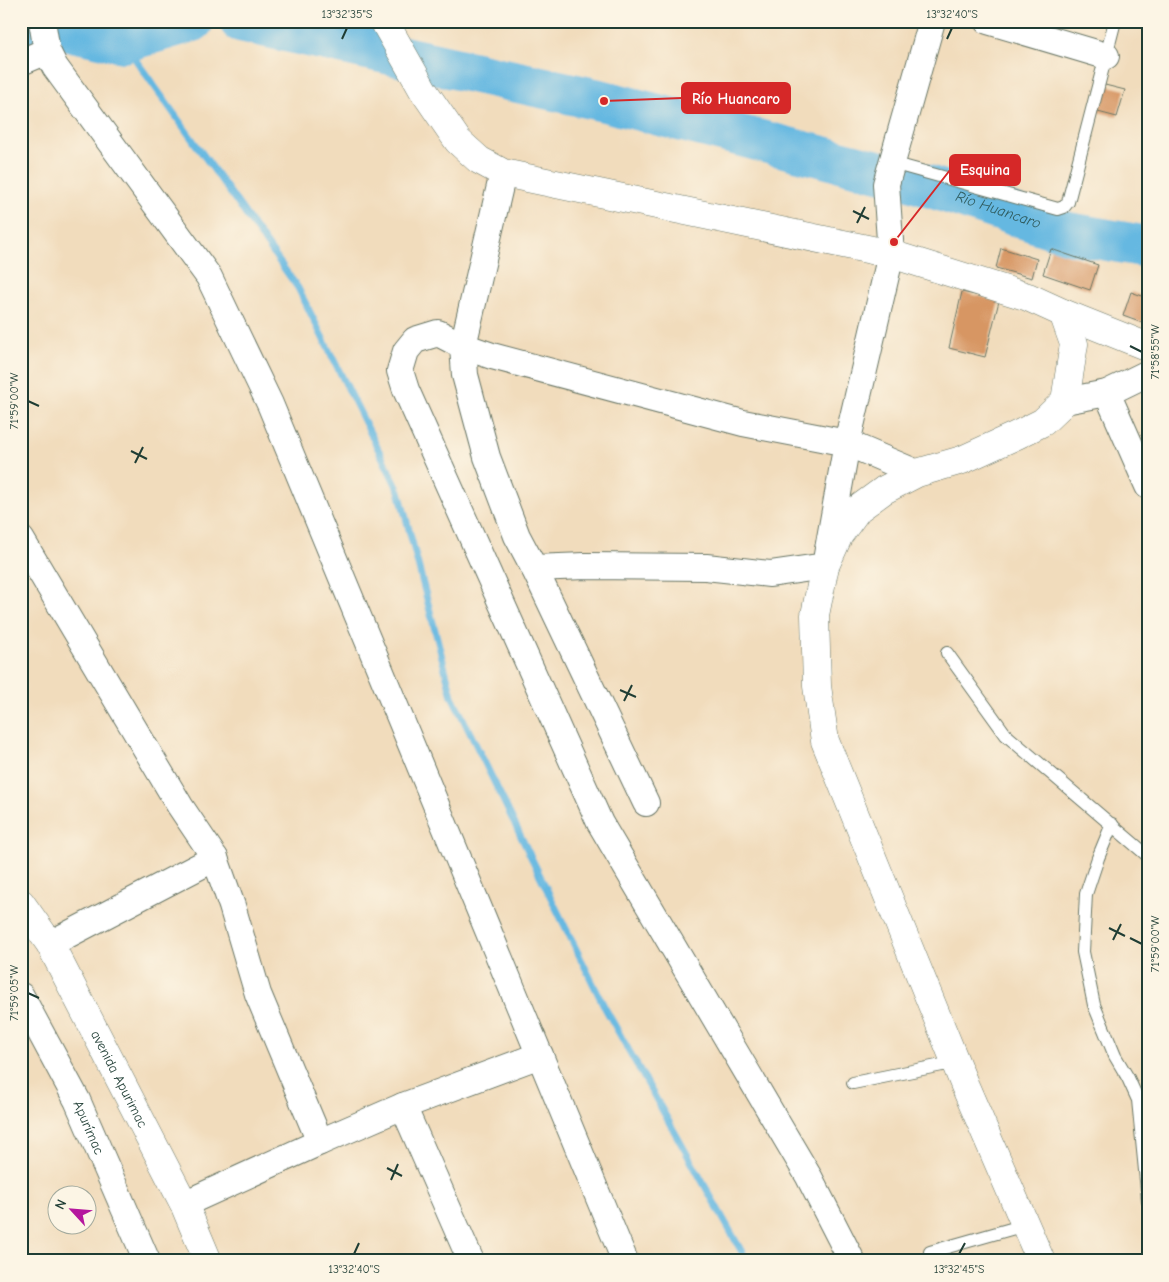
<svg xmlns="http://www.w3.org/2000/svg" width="1169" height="1282" font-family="'Comic Neue',sans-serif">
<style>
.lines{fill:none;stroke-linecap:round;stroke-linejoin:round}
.stream{stroke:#65b8e1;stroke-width:7}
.river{stroke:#65b8e1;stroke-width:42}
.building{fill:#d79663}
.service-casing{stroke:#687564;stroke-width:14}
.minor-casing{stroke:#687564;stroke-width:28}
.tertiary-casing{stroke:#687564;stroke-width:29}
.primary-casing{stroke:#687564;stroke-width:29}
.service{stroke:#fff;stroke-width:12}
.minor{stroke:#fff;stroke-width:26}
.tertiary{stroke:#fff;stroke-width:28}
.primary{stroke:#fff;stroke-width:28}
.ticks{fill:none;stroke:#1f3d34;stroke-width:2}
.labels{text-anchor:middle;stroke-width:4;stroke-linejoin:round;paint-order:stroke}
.street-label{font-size:14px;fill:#1f3d34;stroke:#fcf5e5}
.water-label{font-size:15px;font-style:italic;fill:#305c5f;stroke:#fcf5e5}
.leader{fill:none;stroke:#d62828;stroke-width:2}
.callout-dot{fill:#d62828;stroke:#fcf5e5;stroke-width:2}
.callout{fill:#d62828;stroke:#d62828;stroke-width:2}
.callout-label{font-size:15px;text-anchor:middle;font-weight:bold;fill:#fff}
.neatline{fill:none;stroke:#1f3d34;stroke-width:2}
.ticks-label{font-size:12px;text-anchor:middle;fill:#1f3d34}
</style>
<rect width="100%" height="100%" fill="#fcf5e5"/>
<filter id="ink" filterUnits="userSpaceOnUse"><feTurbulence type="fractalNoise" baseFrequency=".02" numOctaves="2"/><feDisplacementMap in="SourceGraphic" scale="10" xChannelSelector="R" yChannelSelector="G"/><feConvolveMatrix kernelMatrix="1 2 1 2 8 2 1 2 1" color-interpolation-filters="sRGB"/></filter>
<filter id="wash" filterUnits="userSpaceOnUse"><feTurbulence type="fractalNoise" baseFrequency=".0096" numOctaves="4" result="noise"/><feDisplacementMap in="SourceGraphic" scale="20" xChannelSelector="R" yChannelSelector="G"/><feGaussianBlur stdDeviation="1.12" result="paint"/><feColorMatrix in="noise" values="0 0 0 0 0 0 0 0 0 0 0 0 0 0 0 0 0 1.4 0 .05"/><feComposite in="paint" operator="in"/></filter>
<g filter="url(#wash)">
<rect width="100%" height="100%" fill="#f1dcbc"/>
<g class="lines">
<path class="stream" d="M123,42L298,288L399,491L452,696L605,1008L747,1261"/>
<g class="river">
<path d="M26,21L123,42L193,21"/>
<path id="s1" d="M240,21L604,101L898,176L1068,233L1148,247"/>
</g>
</g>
<g id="blocks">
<g class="building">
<path d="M1101,84L1125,90L1117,117L1094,111Z"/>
<path d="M1001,248L1037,259L1032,278L996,268Z"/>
<path d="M1051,249L1098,265L1090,290L1043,274Z"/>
<path d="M962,292L999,301L985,357L949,348Z"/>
<path d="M1131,292L1148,298V325L1123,316Z"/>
</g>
</g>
</g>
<g filter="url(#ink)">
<use href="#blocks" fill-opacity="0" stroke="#687564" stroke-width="1"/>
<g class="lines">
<defs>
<g id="service">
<path d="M892,163L1058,209L1064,207L1068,202L1115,21"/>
<path d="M947,653L1006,735L1148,856"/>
<path d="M1112,824L1098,858L1086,894L1083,952L1094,1005L1115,1056L1128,1078L1138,1100L1148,1201"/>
<path d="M853,1083L957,1062"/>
<path d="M930,1252L1025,1225"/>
</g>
<g id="minor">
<path d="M42,21L47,51L55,67L209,277L270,404L625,1261"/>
<path d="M988,21L1106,56"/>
<path d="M21,62L47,51"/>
<path d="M503,173L463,346L465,375L487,457L517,536L534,568L646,803"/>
<path d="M1107,393L1148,486"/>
<path d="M1065,401L1107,393L1148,373"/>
<path d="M21,539L180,806L215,858L232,906L258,994L320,1142L184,1204"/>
<path d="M534,568L585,566L706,567L770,574L825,566L847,443L891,254L886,184L932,21"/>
<path d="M50,944L215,858"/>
<path id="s2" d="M21,996L77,1100L147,1261"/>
<path d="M403,1106L471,1261"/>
<path d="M320,1142L403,1106L540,1055"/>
<path d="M852,1261L809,1177L600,823L406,390L400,371L406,351L415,340L438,333L463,346L492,356L743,423L847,443L917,473"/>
</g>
<g id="tertiary">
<path d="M1063,313L1148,347"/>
<path id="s3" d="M21,903L50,944L184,1204L208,1261"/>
</g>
<path id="primary" d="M384,21L423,90L458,141L479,160L503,173L891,254L1028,297L1063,313L1074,344L1065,401L1043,422L1017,435L962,460L917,473L884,490L858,509L839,535L825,566L815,615L817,686L825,741L965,1086L1041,1261"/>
</defs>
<use href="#service" class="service-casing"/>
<use href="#minor" class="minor-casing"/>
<use href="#tertiary" class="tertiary-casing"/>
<use href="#primary" class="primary-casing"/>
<use href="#service" class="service"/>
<use href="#minor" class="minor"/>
<use href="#tertiary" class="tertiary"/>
<use href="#primary" class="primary"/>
</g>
</g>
<path class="ticks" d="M342,39L347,28M947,39L952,28M853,211L869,219M857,223L865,207M1130,346L1142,352M28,401L39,406M131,451L147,459M135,463L143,447M620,690L636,697M624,701L632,685M1109,928L1125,936M1130,938L1142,944M1113,940L1121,924M28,993L39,998M387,1168L402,1176M391,1180L398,1164M354,1254L359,1243M959,1254L965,1243"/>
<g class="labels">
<g class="street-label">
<text dy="5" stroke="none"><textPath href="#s3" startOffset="202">avenida Apurimac</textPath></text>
<text dy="5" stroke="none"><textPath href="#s2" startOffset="148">Apurímac</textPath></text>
</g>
<g class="water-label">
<text dy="5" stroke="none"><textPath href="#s1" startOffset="782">Río Huancaro</textPath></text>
</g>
</g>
<path class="leader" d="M604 101L682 98M894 242L950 170"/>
<g class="callout-dot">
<circle cx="604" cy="101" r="5"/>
<circle cx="894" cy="242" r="5"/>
</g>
<g class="callout">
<rect x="682" y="83" width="108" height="30" rx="5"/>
<rect x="950" y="155" width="70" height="30" rx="5"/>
</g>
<g class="callout-label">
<text x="736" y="104">Río Huancaro</text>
<text x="985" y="175">Esquina</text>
</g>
<rect width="1169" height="1282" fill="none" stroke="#fcf5e5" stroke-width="55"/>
<g transform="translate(72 1210) rotate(296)"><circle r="24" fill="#fcf5e5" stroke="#a4ab9e"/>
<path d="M0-4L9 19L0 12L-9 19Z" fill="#b5179e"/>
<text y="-8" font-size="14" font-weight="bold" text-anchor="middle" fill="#1f3d34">N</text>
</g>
<rect x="28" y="28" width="1114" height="1226" class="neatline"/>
<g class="ticks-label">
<text x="347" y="18">13°32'35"S</text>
<text x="952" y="18">13°32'40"S</text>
<text transform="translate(1155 352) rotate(-90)" y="4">71°58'55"W</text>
<text transform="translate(14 401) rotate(-90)" y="4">71°59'00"W</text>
<text transform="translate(1155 944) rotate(-90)" y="4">71°59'00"W</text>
<text transform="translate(14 993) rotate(-90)" y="4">71°59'05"W</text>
<text x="354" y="1273">13°32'40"S</text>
<text x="959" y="1273">13°32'45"S</text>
</g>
</svg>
